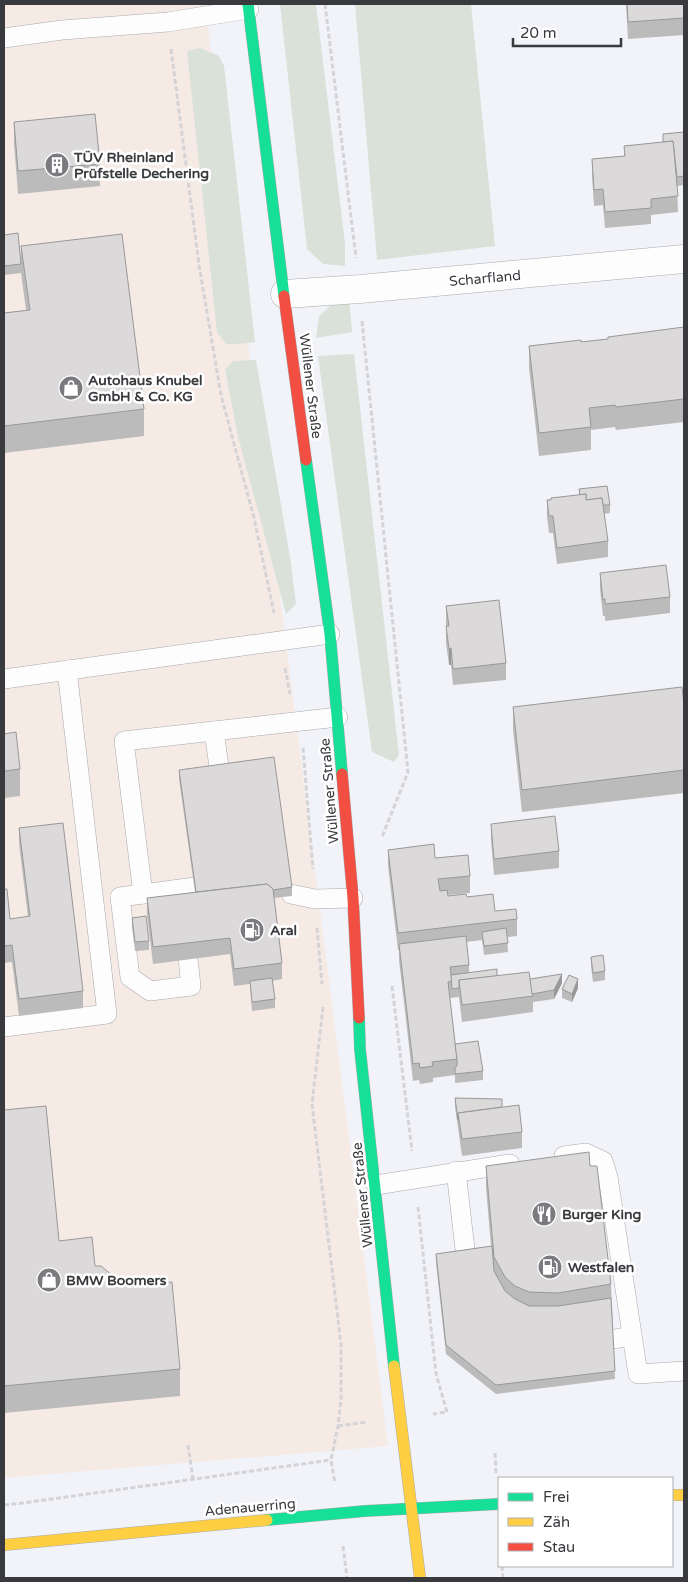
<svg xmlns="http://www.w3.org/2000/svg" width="688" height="1582" font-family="'Varela Round',sans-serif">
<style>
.industrial{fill:#f6eae5}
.green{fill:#dae1d9}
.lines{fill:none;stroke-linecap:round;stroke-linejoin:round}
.lane-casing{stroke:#a9aaae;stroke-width:20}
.street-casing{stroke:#a9aaae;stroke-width:29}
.fast-casing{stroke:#a9aaae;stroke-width:12}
.slow-casing{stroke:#a9aaae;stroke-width:12}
.jam-casing{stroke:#a9aaae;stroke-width:12}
.path{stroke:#d4d4d6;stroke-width:3;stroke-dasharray:5 2.5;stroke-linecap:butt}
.lane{stroke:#fdfdfe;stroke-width:19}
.street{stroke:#fdfdfe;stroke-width:28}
.fast{stroke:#16e098;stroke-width:11}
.slow{stroke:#ffcf43;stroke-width:11}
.jam{stroke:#f24e42;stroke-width:11}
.wall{fill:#bcbbbb}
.shaded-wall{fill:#999899}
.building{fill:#dbd9da;stroke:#999899}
.labels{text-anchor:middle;stroke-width:5;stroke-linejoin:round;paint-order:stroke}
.poi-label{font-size:14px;font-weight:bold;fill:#383a3e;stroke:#fff;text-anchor:start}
.street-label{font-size:14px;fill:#383a3e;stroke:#fff}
</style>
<rect width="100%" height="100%" fill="#f2f3f8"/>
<path class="industrial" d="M4,4H205L388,1446L4,1478Z"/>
<g class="green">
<path d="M280,4H316L345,243V266L323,264L307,249Z"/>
<path d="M355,4H471L495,246L377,260Z"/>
<path d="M200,48L219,56L224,66L255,342L239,344H226L217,332L187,51Z"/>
<path d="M339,298H349L352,332L316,338L319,316Z"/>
<path d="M354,354L399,755L394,762L372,752L318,356Z"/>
<path d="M256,360L291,563L296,604L286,614L238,437L225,369L233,361Z"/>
</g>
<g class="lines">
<defs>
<g id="lane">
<path d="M4,38L62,30L168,22L249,9"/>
<path d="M4,679L330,634"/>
<path d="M220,774L214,731L338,717"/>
<path d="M195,887L143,894L124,741L214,731"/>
<path d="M143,894L120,897L130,977L150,991L191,986L188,959"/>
<path d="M291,894L315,899L353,898"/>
<path d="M4,1027L107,1014L67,670"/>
<path d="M564,1156L586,1153L603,1161L608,1177L638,1374L684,1371"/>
<path d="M456,1171L466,1258"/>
<path d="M376,1185L510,1164"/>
<path d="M614,1339L632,1336"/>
</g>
<path id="street" d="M285,294L360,289L684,259"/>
<g id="fast">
<path d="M248,4L284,296"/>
<path d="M306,460L330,634L342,774"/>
<path d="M359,1018L360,1049L394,1366"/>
<path d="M267,1520L365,1511L499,1504"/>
</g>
<g id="slow">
<path d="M394,1366L420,1578"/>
<path d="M672,1495H684"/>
<path d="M4,1545L267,1520"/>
</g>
<g id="jam">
<path d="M284,296L306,460"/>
<path d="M342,774L353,898L359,1018"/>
</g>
</defs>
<use href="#lane" class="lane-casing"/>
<use href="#street" class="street-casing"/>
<use href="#fast" class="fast-casing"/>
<use href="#slow" class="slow-casing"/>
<use href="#jam" class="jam-casing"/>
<g class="path">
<path d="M325,4L356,258"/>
<path d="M171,49L199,265L221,395L254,518L274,613"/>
<path d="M362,321L408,772L382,837"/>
<path d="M285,668L290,694"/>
<path d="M303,748L313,869"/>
<path d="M317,928L322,984"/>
<path d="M392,986L412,1151"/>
<path d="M323,1007L312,1104L341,1344V1399L338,1426L331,1460L335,1483"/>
<path d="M418,1207L436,1374L447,1412L433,1414"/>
<path d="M338,1426L367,1422"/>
<path d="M188,1445L193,1479"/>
<path d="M495,1453L496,1473"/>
<path d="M4,1505L23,1503L331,1460"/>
<path d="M343,1546L347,1578"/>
<path d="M502,1566L503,1578"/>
</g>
<use href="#lane" class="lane"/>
<use href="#street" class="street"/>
<use href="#fast" class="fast"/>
<use href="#slow" class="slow"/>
<use href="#jam" class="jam"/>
</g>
<g class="wall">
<path d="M626,4H684V35L628,39Z"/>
<path d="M14,122L100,164V186L18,194L14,144Z"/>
<path d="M684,132V185L677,186L678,212L651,215V224L605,228L603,205L594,206L592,175V159L624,156V146L663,142V134Z"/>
<path d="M4,235L21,264V246L144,409V436L4,453V313L26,310L21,273L4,275Z"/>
<path d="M684,327V422L616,430L615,427L591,430V450L539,456L529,368V346L581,342L608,339Z"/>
<path d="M579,489L610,505V513L604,514L608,541V557L557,564L553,533H549L547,517V500L579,495Z"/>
<path d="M600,573L670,597V613L605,621V616H603L600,589Z"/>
<path d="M446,606L506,663V680L453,685L451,665H449L446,643Z"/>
<path d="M684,704V793L522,812L513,730V707Z"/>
<path d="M4,734L20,769V796L4,798Z"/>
<path d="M179,770L292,887V896L274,898L282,963V979L272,981L275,999V1008L252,1011L250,984L234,986L230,954L153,964L147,915V898L195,892L179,779Z"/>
<path d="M491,824L559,851V868L494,875L491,840Z"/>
<path d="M19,828L83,991V1008L19,1016L12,962L4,963V889L10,919L28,917L19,844Z"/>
<path d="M388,850L435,858L470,876V893L448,895V896L467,897L495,911L517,919V936L507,937L508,952L484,955L482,940L466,942L469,965V973L562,983L554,999L533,1002V1012L462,1022L459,997L450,998L455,1044L483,1071V1080L455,1083V1075L433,1078V1082L420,1084L419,1080L413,1081L399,960V950H398L388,866Z"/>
<path d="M132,918L149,941V950L135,951L132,927Z"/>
<path d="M591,957L605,971V980L593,982L591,966Z"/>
<path d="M578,988L572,1002L562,998V989Z"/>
<path d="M455,1098L502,1107L522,1132V1148L462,1156L455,1107Z"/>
<path d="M4,1110L59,1241L95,1266L180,1369V1396L4,1413Z"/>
<path d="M486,1166H590L611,1284L615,1379L496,1394L446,1354L436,1263V1254L491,1246L486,1188Z"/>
</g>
<g class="shaded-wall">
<path d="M451,648V665H449V649Z"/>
<path d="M562,974V983L554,999V990Z"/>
<path d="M578,979V988L572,1002V994Z"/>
</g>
<g class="building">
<path d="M627,4H684V18L628,22Z"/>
<path d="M95,114L100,164L18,171L14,122Z"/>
<path d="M684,132V176L677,177L673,141L663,142V134Z"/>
<path d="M673,141L678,196L651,199V208L605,212L603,189L594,190L592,159L625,156L624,146Z"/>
<path d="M18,233L21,264L4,266V235Z"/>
<path d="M122,234L144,409L4,426V313L30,310L21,246Z"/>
<path d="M684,327V399L616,407L615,405L589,408L591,427L539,433L529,346L581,340V342L608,339V337Z"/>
<path d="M607,486L610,505H603L602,498L586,500V494L580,495L579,489Z"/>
<path d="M586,494V500L602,498L608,541L557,548L553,516H549L547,500H551V498Z"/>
<path d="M666,565L670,597L605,604V599L603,600L600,573Z"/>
<path d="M499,600L506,663L453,669L451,648L449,649L446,626H449L446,606Z"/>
<path d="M682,687L684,704V770L522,790L513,707Z"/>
<path d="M16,732L20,769L4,771V734Z"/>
<path d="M274,757L292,887L273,890V889L267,884L196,892L179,770Z"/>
<path d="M555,816L559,851L494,859L491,824Z"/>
<path d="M63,823L83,991L19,999L12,945L4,946V889H7L10,919L30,916L19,828Z"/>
<path d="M434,844L435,858L468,855L470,876L438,879L440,891L447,890L448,896L466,894L467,897L493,894L495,911L516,909L517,919L398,933L388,850Z"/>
<path d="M267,884L273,889L282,963L234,969L230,938L153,947L147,898Z"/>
<path d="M146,916L149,941L135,942L132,918Z"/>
<path d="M506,928L508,943L484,946L482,932Z"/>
<path d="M466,936L469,965L450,967L452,981L448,982L457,1059L432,1062L433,1066L420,1068L419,1063L413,1064L399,944Z"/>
<path d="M603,955L605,971L593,973L591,957Z"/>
<path d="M497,969V976L459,980V988L452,989L451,975Z"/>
<path d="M529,972L533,996L462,1005L459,980Z"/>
<path d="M562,974L554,990L532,994L530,979Z"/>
<path d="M569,975L578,979L572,994L562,989Z"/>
<path d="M272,978L275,999L252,1002L250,981Z"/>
<path d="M478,1041L483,1071L455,1074V1067L457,1066V1059L455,1044Z"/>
<path d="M455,1098L502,1099V1107L458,1113V1120Z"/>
<path d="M519,1105L522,1132L462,1139L458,1113Z"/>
<path d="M46,1106L59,1241L92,1237L95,1266H101L125,1286L172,1282L180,1369L4,1386V1110Z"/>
<path d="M589,1152L590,1166H597L611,1284L558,1293L529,1292L515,1286L505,1277L494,1257L486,1166Z"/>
<path d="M492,1246L494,1271L505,1291L515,1299L529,1306H558L611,1298L615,1371L496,1385L446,1345L436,1254Z"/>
</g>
<defs>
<symbol id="building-disc" viewBox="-11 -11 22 22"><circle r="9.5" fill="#797b7f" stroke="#fff"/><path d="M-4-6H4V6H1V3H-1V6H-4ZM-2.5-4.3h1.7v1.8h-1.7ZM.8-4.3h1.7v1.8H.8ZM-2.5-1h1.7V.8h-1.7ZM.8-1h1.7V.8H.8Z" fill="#fff"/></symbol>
<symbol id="shop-disc" viewBox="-11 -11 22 22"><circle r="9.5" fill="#797b7f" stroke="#fff"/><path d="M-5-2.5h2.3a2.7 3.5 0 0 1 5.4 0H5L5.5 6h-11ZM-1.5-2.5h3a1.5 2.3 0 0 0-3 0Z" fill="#fff"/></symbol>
<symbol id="fuel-disc" viewBox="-11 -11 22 22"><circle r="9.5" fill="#797b7f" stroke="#fff"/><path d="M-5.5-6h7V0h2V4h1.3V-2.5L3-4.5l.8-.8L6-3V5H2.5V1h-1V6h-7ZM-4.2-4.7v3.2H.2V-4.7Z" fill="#fff"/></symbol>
<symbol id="restaurant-disc" viewBox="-11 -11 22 22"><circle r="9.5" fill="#797b7f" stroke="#fff"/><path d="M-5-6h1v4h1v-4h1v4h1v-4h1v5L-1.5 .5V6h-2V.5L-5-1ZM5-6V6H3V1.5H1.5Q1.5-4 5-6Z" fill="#fff"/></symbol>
</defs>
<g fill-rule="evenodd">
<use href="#building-disc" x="43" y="151" width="28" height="28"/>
<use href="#shop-disc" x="57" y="374" width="28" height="28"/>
<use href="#fuel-disc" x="238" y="916" width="28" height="28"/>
<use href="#restaurant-disc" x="530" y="1200" width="28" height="28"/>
<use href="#fuel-disc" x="536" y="1253" width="28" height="28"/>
<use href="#shop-disc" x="35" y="1266" width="28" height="28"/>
</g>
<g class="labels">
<g class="poi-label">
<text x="74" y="162">TÜV Rheinland<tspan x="74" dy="16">Prüfstelle Dechering</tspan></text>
<text x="88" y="385">Autohaus Knubel<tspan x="88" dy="16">GmbH &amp; Co. KG</tspan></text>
<text x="270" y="935">Aral</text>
<text x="562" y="1219">Burger King</text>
<text x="568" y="1272">Westfalen</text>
<text x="66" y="1285">BMW Boomers</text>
</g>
<g class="street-label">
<text transform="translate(485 278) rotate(-5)" y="5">Scharfland</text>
<text transform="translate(311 386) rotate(83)" y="5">Wüllener Straße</text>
<text transform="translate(329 791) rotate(-95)" y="5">Wüllener Straße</text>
<text transform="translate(362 1195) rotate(-96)" y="5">Wüllener Straße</text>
<text transform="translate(250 1507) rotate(-5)" y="5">Adenauerring</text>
</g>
</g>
<rect width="688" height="1582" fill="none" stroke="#383a3e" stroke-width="10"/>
<rect x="498" y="1477" width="175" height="90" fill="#ffffff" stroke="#afb0b2"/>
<rect x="508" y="1493" width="25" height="8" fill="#16e098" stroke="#afb0b2"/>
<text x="543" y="1502" font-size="15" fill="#383a3e">Frei</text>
<rect x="508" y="1518" width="25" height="8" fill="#ffcf43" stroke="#afb0b2"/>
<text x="543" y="1527" font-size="15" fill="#383a3e">Zäh</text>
<rect x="508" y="1543" width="25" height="8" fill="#f24e42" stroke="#afb0b2"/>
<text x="543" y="1552" font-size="15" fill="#383a3e">Stau</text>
<path d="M513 38v8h108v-8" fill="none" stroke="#383a3e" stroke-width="2.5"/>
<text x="520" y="38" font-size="15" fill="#383a3e" stroke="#ffffff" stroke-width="4" paint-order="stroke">20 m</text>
</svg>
